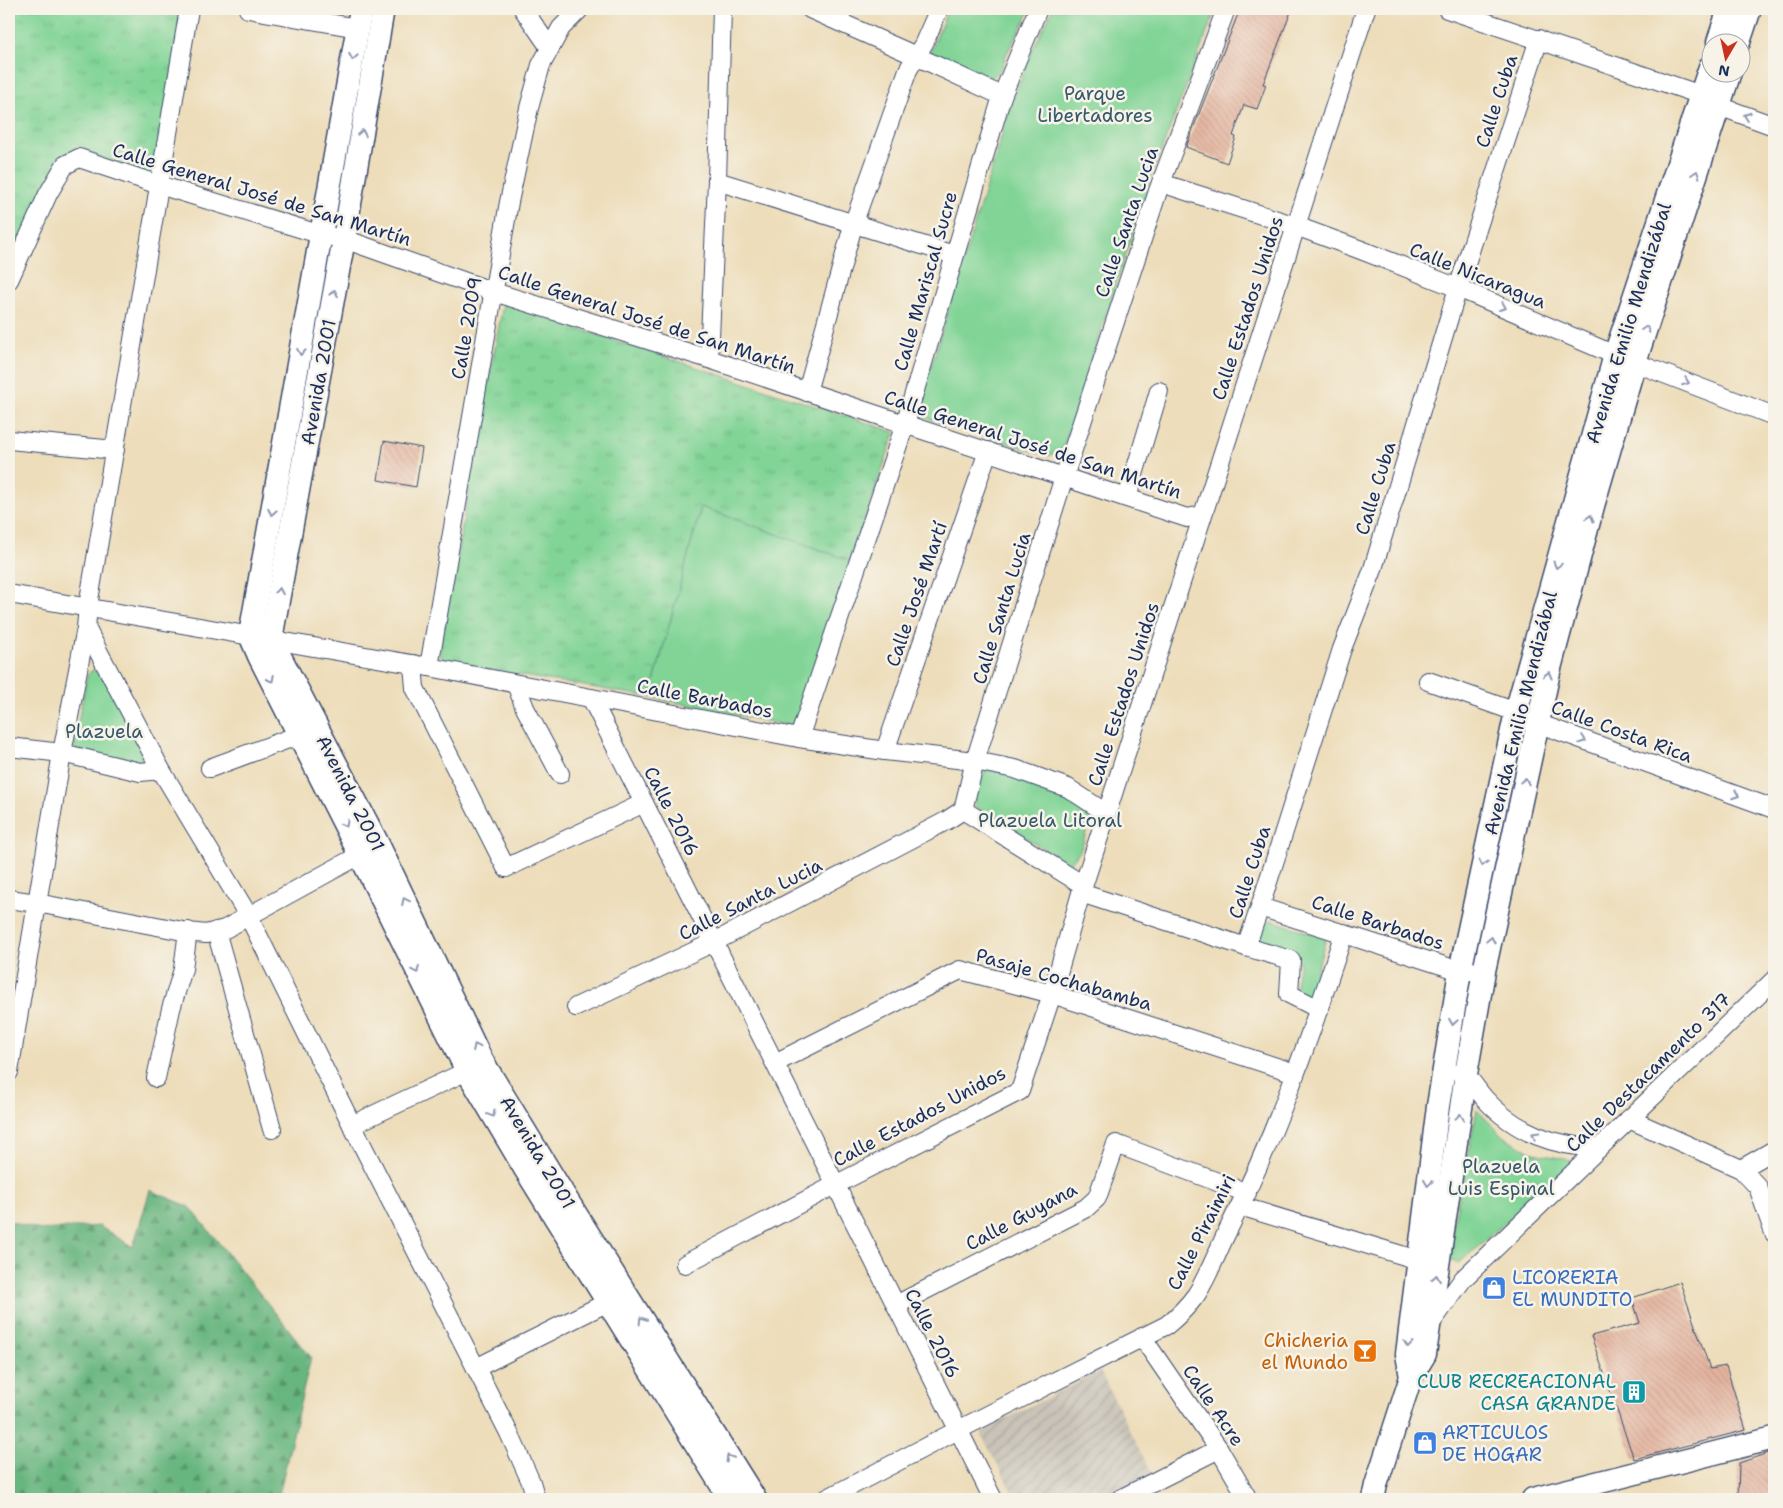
<svg xmlns="http://www.w3.org/2000/svg" width="1783" height="1508" font-family="'Shantell Sans',sans-serif">
<style>
.industrial{fill:url(#industrial-furrows)}
.grass{fill:url(#grass-tufts);stroke:#4e827a}
.forest{fill:url(#forest-firs);stroke:#42726e}
.park{fill:#81d496;stroke:#4e827a}
.building{fill:url(#building-back-hatch)}
.lines{fill:none;stroke-linecap:round;stroke-linejoin:round}
.minor-casing{stroke:#3a496c;stroke-width:20}
.major-casing{stroke:#3a496c;stroke-width:25}
.minor{stroke:#fff;stroke-width:18}
.major{stroke:#fff;stroke-width:22}
.oneway{stroke:#8d97ae}
.labels{text-anchor:middle;stroke-width:5;stroke-linejoin:round;paint-order:stroke}
.park-label{font-size:19px;fill:#34586c;stroke:#f7f3e8}
.street-label{font-size:19px;fill:#1b2f5e;stroke:#f7f3e8}
.shop-label{font-size:19px;fill:#366cbe;stroke:#f7f3e8;text-anchor:start}
.food-label{font-size:19px;fill:#c56008;stroke:#f7f3e8;text-anchor:end}
.culture-label{font-size:19px;fill:#0d838f;stroke:#f7f3e8;text-anchor:end}
</style>
<defs>
<pattern id="industrial-furrows" width="10" height="10" patternUnits="userSpaceOnUse" patternTransform="scale(1.25)"><rect width="10" height="10" fill="#c9c3b8"/><path d="M-1 1l2-2M0 10L10 0M9 11l2-2" fill="none" stroke="#aca8a1"/></pattern>
<pattern id="grass-tufts" width="24" height="20" patternUnits="userSpaceOnUse" patternTransform="scale(1.25)"><rect width="24" height="20" fill="#81d496"/><path d="M3 7l-1-3M5 7V3M7 7l1-3M15 17l-1-3M17 17v-4M19 17l1-3" fill="none" stroke="#6fb684"/></pattern>
<pattern id="forest-firs" width="22" height="20" patternUnits="userSpaceOnUse" patternTransform="scale(1.25)"><rect width="22" height="20" fill="#68b67f"/><path d="M5 1l3.5 6h-7zM16 11l3.5 6h-7z" fill="#55946b"/></pattern>
<pattern id="building-back-hatch" width="6" height="6" patternUnits="userSpaceOnUse" patternTransform="scale(1.25)"><rect width="6" height="6" fill="#e4b49f"/><path d="M-1 5l2 2M0 0l6 6M5-1l2 2" fill="none" stroke="#c39b8b"/></pattern>
</defs>
<rect width="100%" height="100%" fill="#f7f3e8"/>
<filter id="ink" filterUnits="userSpaceOnUse"><feTurbulence type="fractalNoise" baseFrequency=".02" numOctaves="2"/><feDisplacementMap in="SourceGraphic" scale="10" xChannelSelector="R" yChannelSelector="G"/><feConvolveMatrix kernelMatrix="1 2 1 2 8 2 1 2 1" color-interpolation-filters="sRGB"/></filter>
<filter id="wash" filterUnits="userSpaceOnUse"><feTurbulence type="fractalNoise" baseFrequency=".0096" numOctaves="4" result="noise"/><feDisplacementMap in="SourceGraphic" scale="20" xChannelSelector="R" yChannelSelector="G"/><feGaussianBlur stdDeviation="1.12" result="paint"/><feColorMatrix in="noise" values="0 0 0 0 0 0 0 0 0 0 0 0 0 0 0 0 0 1.4 0 .05"/><feComposite in="paint" operator="in"/></filter>
<g filter="url(#wash)">
<rect width="100%" height="100%" fill="#edddba"/>
<path class="industrial" d="M1100,1371L1153,1476L1105,1499H1016L982,1436V1431Z"/>
<g class="grass">
<path d="M9,9H191L159,185L79,158L9,260Z"/>
<path d="M503,304L895,432L851,561L701,507L650,697L446,663L439,653Z"/>
</g>
<path class="forest" d="M150,1190L190,1207L311,1357L278,1499H9V1221L41,1230L99,1226L133,1247Z"/>
<g class="park">
<path d="M948,9H1031L1006,55L1002,68L993,77L980,80L935,58L931,51Z"/>
<path d="M1053,9H1216L1152,174L1063,448L1049,456L923,417L920,403L1011,105L1032,51Z"/>
<path d="M701,507L851,561L798,717L791,726L650,697Z"/>
<path d="M99,669L145,753L139,762L133,764L76,750L74,743L87,676L91,671Z"/>
<path d="M988,769C1026,780 1062,787 1092,815L1080,851L1069,864L975,807C972,794 978,778 988,769Z"/>
<path d="M1270,920L1326,938L1309,997L1295,991L1300,961L1264,947L1259,941L1262,928Z"/>
<path d="M1477,1110L1504,1137L1534,1153L1575,1161L1458,1264L1447,1256Z"/>
</g>
<g id="blocks">
<g class="building">
<path d="M1240,9H1292L1263,84L1266,85L1257,109L1244,105L1233,136L1236,137L1227,163L1186,147Z"/>
<path d="M384,441L422,448L416,487L378,480Z"/>
<path d="M1680,1282L1710,1369L1726,1366L1746,1430L1634,1459L1591,1336L1640,1323L1632,1298Z"/>
<path d="M1774,1451V1499H1738L1739,1463Z"/>
</g>
</g>
</g>
<g filter="url(#ink)">
<use href="#blocks" fill-opacity="0" stroke="#3a496c" stroke-width="1"/>
<g class="lines">
<defs>
<g id="minor">
<path d="M248,9L358,28"/>
<path d="M523,9L550,48"/>
<path d="M810,9L916,56L1002,96"/>
<path d="M1447,9L1701,95L1719,106L1774,126"/>
<path d="M717,181L954,255"/>
<path d="M1161,183L1296,226L1361,250L1458,288L1615,355L1774,416"/>
<path d="M9,280L48,194L65,165L79,158L159,185L322,235L344,239L494,292L709,359L1187,518L1202,515"/>
<path d="M709,359L717,181L722,9"/>
<path d="M807,392L854,222L908,70L924,43L939,9"/>
<path d="M9,440L115,450"/>
<path d="M1127,498L1159,391"/>
<path d="M9,594L429,667L799,738L885,751L975,761L1015,769L1068,788L1106,813"/>
<path d="M86,628L161,770L248,915L352,1125L509,1433L531,1482L536,1499"/>
<path d="M413,664L415,688L506,868L644,803"/>
<path d="M429,667L509,202L529,108L541,65L561,28L580,9"/>
<path d="M1428,681L1516,712L1537,723L1774,809"/>
<path d="M516,684L525,708L560,774"/>
<path d="M591,698L719,952"/>
<path d="M799,738L905,424L1002,96L1038,9"/>
<path d="M9,747L62,753L140,772L161,770"/>
<path d="M885,751L988,451"/>
<path d="M210,768L299,735"/>
<path d="M963,810L1083,885"/>
<path d="M1081,893L1246,947L1291,960L1289,994L1319,1009"/>
<path d="M9,899L37,903L188,932L206,934L225,929L369,850"/>
<path d="M1260,907L1460,971H1472"/>
<path d="M216,931L272,1129"/>
<path d="M714,942L993,1499"/>
<path d="M1246,947L1260,907L1342,649L1372,572L1458,288L1539,39"/>
<path d="M576,1007L714,942L946,821L963,810L975,761L1064,477L1158,191L1226,9"/>
<path d="M775,1063L960,970L1052,994L1295,1073"/>
<path d="M9,1072L62,753L86,628L88,606L189,9"/>
<path d="M1460,1073L1466,1074C1472,1082 1478,1091 1485,1099C1515,1132 1556,1148 1600,1147"/>
<path d="M156,1078L171,1009L183,969L188,931"/>
<path d="M1629,1119L1741,1169L1758,1187L1774,1233"/>
<path d="M352,1125L467,1071"/>
<path d="M1741,1169L1774,1150"/>
<path d="M1240,1206L1418,1260"/>
<path d="M685,1264L835,1185L1020,1091L1052,994L1081,893L1366,9"/>
<path d="M896,1305L1086,1208L1097,1198L1116,1144L1247,1193"/>
<path d="M1429,1326L1463,1279L1774,980"/>
<path d="M1142,1337L1219,1449L1248,1499"/>
<path d="M476,1368L608,1302"/>
<path d="M826,1499L958,1430L1167,1325C1178,1316 1188,1306 1196,1295C1208,1277 1218,1250 1228,1230C1276,1135 1311,1034 1344,933"/>
<path d="M1120,1499L1219,1449"/>
</g>
<g id="major">
<path d="M361,9L250,635L259,656L360,855L467,1071L525,1169L730,1499"/>
<path d="M383,9L344,239L271,639L378,844L481,1059L567,1200L755,1499"/>
<path d="M1718,42L1729,9"/>
<path d="M1739,42L1750,9"/>
<path d="M1411,1377L1407,1354L1438,1106L1460,971L1516,712L1615,355L1710,67"/>
<path d="M1373,1499L1376,1485L1411,1377L1425,1354L1466,1074L1484,971L1549,672L1593,506L1635,362L1730,72"/>
<path d="M1533,1499L1774,1438"/>
</g>
</defs>
<use href="#minor" class="minor-casing"/>
<use href="#major" class="major-casing"/>
<use href="#minor" class="minor"/>
<use href="#major" class="major"/>
</g>
<defs><path id="oneway-chevron" d="M-2-3.5L2.5 0L-2 3.5" fill="none" stroke-width="1.6" stroke-linecap="round" stroke-linejoin="round" transform="scale(1.25)"/></defs>
<g class="oneway">
<use href="#oneway-chevron" transform="translate(353 57) rotate(100)"/>
<use href="#oneway-chevron" transform="translate(1747 116) rotate(-160)"/>
<use href="#oneway-chevron" transform="translate(362 133) rotate(-80)"/>
<use href="#oneway-chevron" transform="translate(1696 174) rotate(-72)"/>
<use href="#oneway-chevron" transform="translate(334 293) rotate(-80)"/>
<use href="#oneway-chevron" transform="translate(1503 307) rotate(23)"/>
<use href="#oneway-chevron" transform="translate(1646 329) rotate(-72)"/>
<use href="#oneway-chevron" transform="translate(301 352) rotate(100)"/>
<use href="#oneway-chevron" transform="translate(1686 382) rotate(21)"/>
<use href="#oneway-chevron" transform="translate(272 512) rotate(100)"/>
<use href="#oneway-chevron" transform="translate(1590 518) rotate(-75)"/>
<use href="#oneway-chevron" transform="translate(1557 565) rotate(105)"/>
<use href="#oneway-chevron" transform="translate(279 591) rotate(-80)"/>
<use href="#oneway-chevron" transform="translate(1548 675) rotate(-76)"/>
<use href="#oneway-chevron" transform="translate(271 679) rotate(63)"/>
<use href="#oneway-chevron" transform="translate(1583 740) rotate(20)"/>
<use href="#oneway-chevron" transform="translate(1525 781) rotate(-78)"/>
<use href="#oneway-chevron" transform="translate(1736 795) rotate(20)"/>
<use href="#oneway-chevron" transform="translate(345 824) rotate(63)"/>
<use href="#oneway-chevron" transform="translate(1483 863) rotate(102)"/>
<use href="#oneway-chevron" transform="translate(405 901) rotate(-116)"/>
<use href="#oneway-chevron" transform="translate(1491 940) rotate(-78)"/>
<use href="#oneway-chevron" transform="translate(416 970) rotate(64)"/>
<use href="#oneway-chevron" transform="translate(1453 1022) rotate(99)"/>
<use href="#oneway-chevron" transform="translate(476 1047) rotate(-116)"/>
<use href="#oneway-chevron" transform="translate(492 1114) rotate(59)"/>
<use href="#oneway-chevron" transform="translate(1460 1117) rotate(-82)"/>
<use href="#oneway-chevron" transform="translate(1535 1135) rotate(-150)"/>
<use href="#oneway-chevron" transform="translate(1428 1183) rotate(98)"/>
<use href="#oneway-chevron" transform="translate(1436 1278) rotate(-81)"/>
<use href="#oneway-chevron" transform="translate(642 1320) rotate(-122)"/>
<use href="#oneway-chevron" transform="translate(1408 1344) rotate(96)"/>
<use href="#oneway-chevron" transform="translate(729 1458) rotate(-122)"/>
</g>
</g>
<defs>
<symbol id="shop-square" viewBox="-11 -11 22 22"><rect x="-9" y="-9" width="18" height="18" rx="4" fill="#3f7fe0" stroke="#f7f3e8"/><path d="M-5-2.5h2.3a2.7 3.5 0 0 1 5.4 0H5L5.5 6h-11ZM-1.5-2.5h3a1.5 2.3 0 0 0-3 0Z" fill="#fff"/></symbol>
<symbol id="bar-square" viewBox="-11 -11 22 22"><rect x="-9" y="-9" width="18" height="18" rx="4" fill="#e8710a" stroke="#f7f3e8"/><path d="M-6-5H6L.8 .8V4.5H3.5V6h-7V4.5H-.8V.8Z" fill="#fff"/></symbol>
<symbol id="building-square" viewBox="-11 -11 22 22"><rect x="-9" y="-9" width="18" height="18" rx="4" fill="#0f9aa8" stroke="#f7f3e8"/><path d="M-4-6H4V6H1V3H-1V6H-4ZM-2.5-4.3h1.7v1.8h-1.7ZM.8-4.3h1.7v1.8H.8ZM-2.5-1h1.7V.8h-1.7ZM.8-1h1.7V.8H.8Z" fill="#fff"/></symbol>
</defs>
<g fill-rule="evenodd">
<use href="#shop-square" x="1480" y="1274" width="28" height="28"/>
<use href="#bar-square" x="1351" y="1337" width="28" height="28"/>
<use href="#building-square" x="1620" y="1378" width="28" height="28"/>
<use href="#shop-square" x="1411" y="1429" width="28" height="28"/>
</g>
<g class="labels">
<g class="park-label">
<text x="1095" y="100">Parque<tspan x="1095" dy="22">Libertadores</tspan></text>
<text x="104" y="738">Plazuela</text>
<text x="1050" y="827">Plazuela Litoral</text>
<text x="1501" y="1173">Plazuela<tspan x="1501" dy="22">Luis Espinal</tspan></text>
</g>
<g class="street-label">
<text transform="translate(1496 101) rotate(-72)" y="7">Calle Cuba</text>
<text transform="translate(262 194) rotate(17)" y="7">Calle General José de San Martín</text>
<text transform="translate(1126 222) rotate(-71)" y="7">Calle Santa Lucia</text>
<text transform="translate(1478 275) rotate(22)" y="7">Calle Nicaragua</text>
<text transform="translate(925 281) rotate(-74)" y="7">Calle Mariscal Sucre</text>
<text transform="translate(1247 308) rotate(-72)" y="7">Calle Estados Unidos</text>
<text transform="translate(647 319) rotate(18)" y="7">Calle General José de San Martín</text>
<text transform="translate(1628 323) rotate(-73)" y="7">Avenida Emilio Mendizábal</text>
<text transform="translate(466 328) rotate(-80)" y="7">Calle 2009</text>
<text transform="translate(318 382) rotate(-80)" y="7">Avenida 2001</text>
<text transform="translate(1033 444) rotate(18)" y="7">Calle General José de San Martín</text>
<text transform="translate(1375 488) rotate(-73)" y="7">Calle Cuba</text>
<text transform="translate(916 594) rotate(-71)" y="7">Calle José Martí</text>
<text transform="translate(1001 608) rotate(-73)" y="7">Calle Santa Lucia</text>
<text transform="translate(1123 694) rotate(-72)" y="7">Calle Estados Unidos</text>
<text transform="translate(705 698) rotate(11)" y="7">Calle Barbados</text>
<text transform="translate(1520 713) rotate(-76)" y="7">Avenida Emilio Mendizábal</text>
<text transform="translate(1622 731) rotate(20)" y="7">Calle Costa Rica</text>
<text transform="translate(351 793) rotate(63)" y="7">Avenida 2001</text>
<text transform="translate(672 811) rotate(63)" y="7">Calle 2016</text>
<text transform="translate(1249 872) rotate(-72)" y="7">Calle Cuba</text>
<text transform="translate(750 899) rotate(-27)" y="7">Calle Santa Lucia</text>
<text transform="translate(1378 922) rotate(18)" y="7">Calle Barbados</text>
<text transform="translate(1064 979) rotate(16)" y="7">Pasaje Cochabamba</text>
<text transform="translate(1648 1072) rotate(-44)" y="7">Calle Destacamento 317</text>
<text transform="translate(919 1116) rotate(-28)" y="7">Calle Estados Unidos</text>
<text transform="translate(538 1152) rotate(59)" y="7">Avenida 2001</text>
<text transform="translate(1021 1216) rotate(-28)" y="7">Calle Guyana</text>
<text transform="translate(1201 1232) rotate(-63)" y="7">Calle Piraimiri</text>
<text transform="translate(933 1333) rotate(63)" y="7">Calle 2016</text>
<text transform="translate(1214 1405) rotate(56)" y="7">Calle Acre</text>
</g>
<g class="shop-label">
<text x="1512" y="1284">LICORERIA<tspan x="1512" dy="22">EL MUNDITO</tspan></text>
<text x="1442" y="1439">ARTICULOS<tspan x="1442" dy="22">DE HOGAR</tspan></text>
</g>
<g class="food-label">
<text x="1348" y="1347">Chicheria<tspan x="1348" dy="22">el Mundo</tspan></text>
</g>
<g class="culture-label">
<text x="1616" y="1388">CLUB RECREACIONAL<tspan x="1616" dy="22">CASA GRANDE</tspan></text>
</g>
</g>
<rect width="1783" height="1508" fill="none" stroke="#f7f3e8" stroke-width="30"/>
<g transform="translate(1726 58) rotate(189)"><circle r="24" fill="#f7f3e8" stroke="#9fa5b1"/>
<path d="M0-4L9 19L0 12L-9 19Z" fill="#c8321e"/>
<text y="-8" font-size="14" font-weight="bold" text-anchor="middle" fill="#1b2f5e">N</text>
</g>
</svg>
